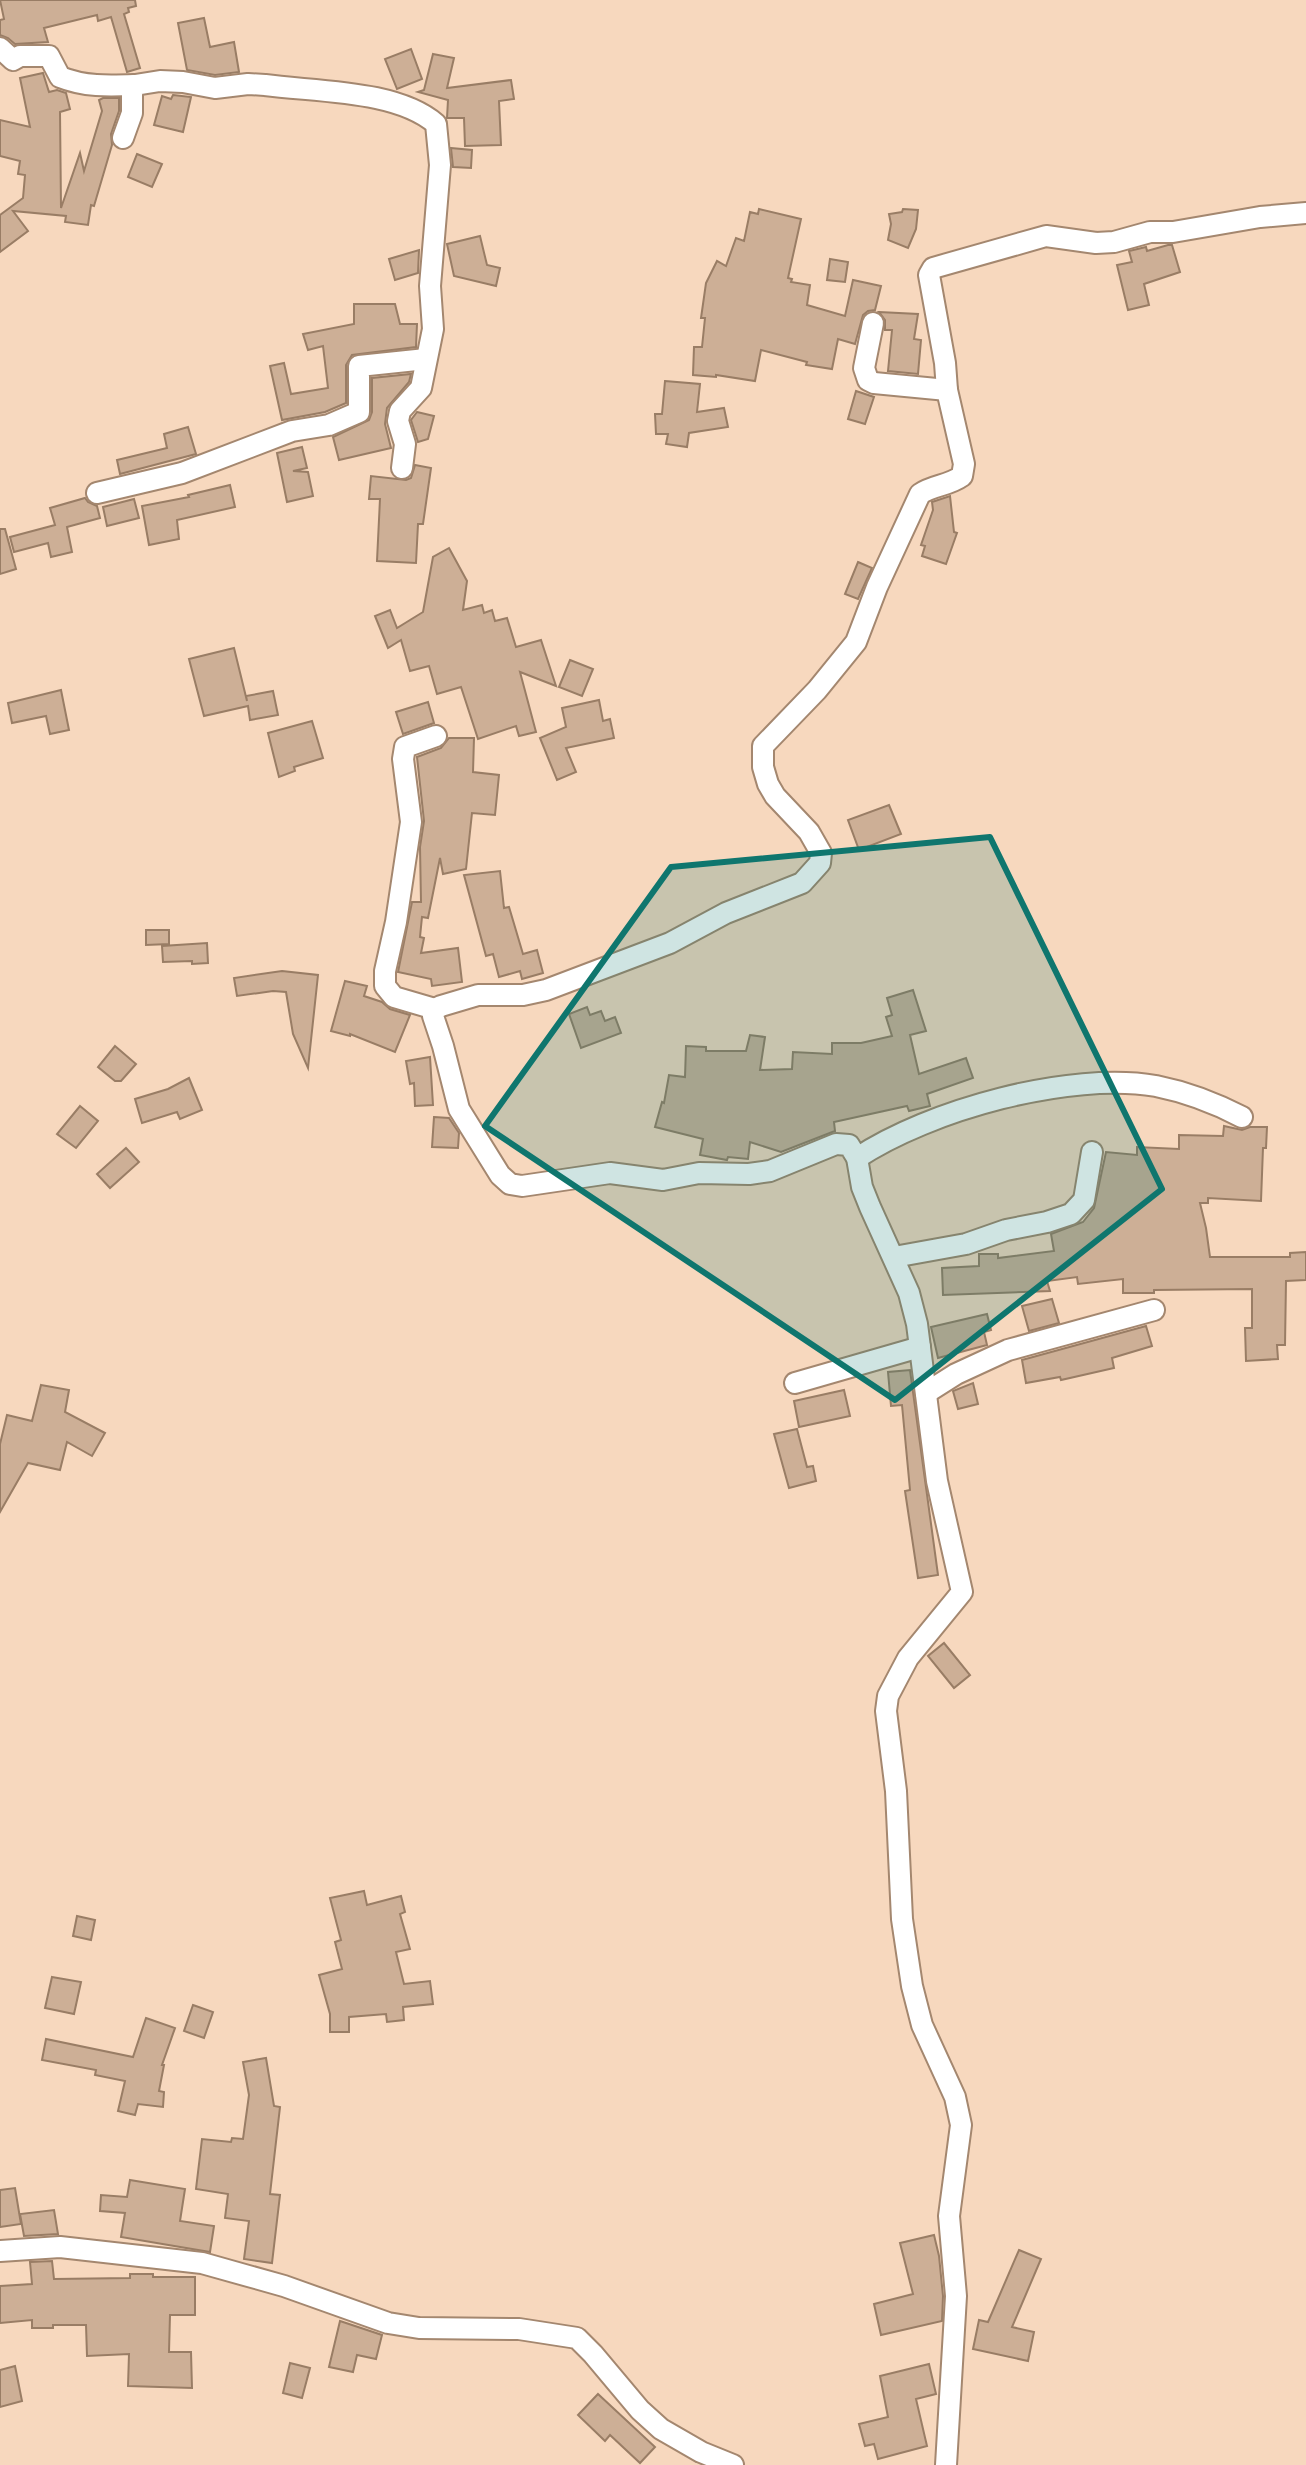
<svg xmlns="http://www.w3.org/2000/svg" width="1306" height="2465" font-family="'Alegreya Sans',sans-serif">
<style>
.building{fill:#cdaf96;stroke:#997d65;stroke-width:2}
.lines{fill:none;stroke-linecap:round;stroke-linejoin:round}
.minor-casing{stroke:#a4876f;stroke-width:24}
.minor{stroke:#fff;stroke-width:20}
.marked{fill:#0f766e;fill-opacity:0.2;stroke:#0f766e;stroke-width:6;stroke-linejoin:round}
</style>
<rect width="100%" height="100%" fill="#f7d8be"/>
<g class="building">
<path d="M0,0H135L136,6L128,8L129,12L124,14L140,68L127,72L111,17L98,21L97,15L44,28L48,42L15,44L8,38L0,35V20L4,19Z"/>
<path d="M204,18L210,47L234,42L239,72L215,75L187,70L178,23Z"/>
<path d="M411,49L422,79L397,89L385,59Z"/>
<path d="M433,54L454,58L447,88L511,80L514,99L499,101L501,145L465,146L464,118H447L448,100L418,92L424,90Z"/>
<path d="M43,73L49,92L57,90L66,93L70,109L60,112L61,208L80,153L84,171L102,111L99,100L103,98H119V111L111,134L112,145L94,206L91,205L88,225L65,222L66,216L13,211L28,231L0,252V215L23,198L25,175L18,174L20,161L0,156V120L30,127L20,78Z"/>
<path d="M173,95L191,97L183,132L154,125L162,96L171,99Z"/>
<path d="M451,148L472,150L471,168L453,167Z"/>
<path d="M137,154L162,164L152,187L128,177Z"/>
<path d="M759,209L801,219L788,278L792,279L791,282L810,285L807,305L845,316L853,280L881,286L875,310L868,311L863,315L855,344L838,339L832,369L806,365L807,362L761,350L755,381L716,375V377L693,375L694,347H702L705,318H701L706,283L717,261L726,266L736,238L744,241L750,212L758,214Z"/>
<path d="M903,209L918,210L916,229L908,248L888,240L891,224L889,214L902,212Z"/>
<path d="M480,236L487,265L500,268L496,286L454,276L447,244Z"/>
<path d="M1168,245H1172L1180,272L1144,284L1149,305L1128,310L1117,265L1132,262L1129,251L1146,247L1147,251Z"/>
<path d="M419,250L418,273L395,280L389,259Z"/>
<path d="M830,259L848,262L845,282L827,280Z"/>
<path d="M354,304H395L400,324H417L416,347L352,355L346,365V403L325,412L282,420L270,366L284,363L291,394L328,388L323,346L308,350L303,334L354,324Z"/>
<path d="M879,312L918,314L914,339L921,340L918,374L888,371L892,330H885V320Z"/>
<path d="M411,374L409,382L387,408L385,424L391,448L339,460L333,437L369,420L372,412V378Z"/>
<path d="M665,381L700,384L697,412L724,408L728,427L689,433L687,447L666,444L668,434H656L655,414H662Z"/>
<path d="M856,391L874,397L865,424L848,419Z"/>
<path d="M417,412L434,416L428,439L418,442L411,420Z"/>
<path d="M188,427L196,454L120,474L117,460L167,448L164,434Z"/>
<path d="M302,447L307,468L293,471L308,472L313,496L287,502L277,453Z"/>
<path d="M415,465L431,468L423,524H418L416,563L377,561L380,499H369L371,476L406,480L411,478Z"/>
<path d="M230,485L235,507L177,520L179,539L149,545L142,506L189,497L188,495Z"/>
<path d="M950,496L954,532L957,533L946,564L922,556L925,546L921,545L933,510L932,502Z"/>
<path d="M85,498L88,502L97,506L100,518L67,527L72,552L51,557L48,543L14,552L10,537L55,525L50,508Z"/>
<path d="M134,499L139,518L107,526L103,507Z"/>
<path d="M0,529H5L16,569L0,574Z"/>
<path d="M449,548L467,581L463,610L482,605L484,613L492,610L495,621L507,618L516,647L541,640L556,686L520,672L536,732L519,736L516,726L478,739L461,687L437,694L429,666L410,671L401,640L388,648L375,616L390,610L397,628L423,612L433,557Z"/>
<path d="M858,562L872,568L858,599L845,594Z"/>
<path d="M234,648L247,701L246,696L273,691L278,715L250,720L248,706L204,716L189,659Z"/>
<path d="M570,660L593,669L582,696L559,687Z"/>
<path d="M61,690L69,730L50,734L46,716L12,723L8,703Z"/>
<path d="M599,700L603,721L610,719L614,738L566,748L576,772L557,780L540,738L566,727L562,708Z"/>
<path d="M428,702L434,723L403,734L396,712Z"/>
<path d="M312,721L323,758L294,767L295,771L279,777L268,733Z"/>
<path d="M449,738H474L473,772L499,775L495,815L472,813L466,869L443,874L440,858L428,918L422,917L420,937L424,938L421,953L458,948L462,982L432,986L431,979L398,972L412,902H421L420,847L424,821L417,757L441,748Z"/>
<path d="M889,805L901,834L859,850L848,820Z"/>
<path d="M500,871L504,908L509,907L523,954L537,950L543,973L522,979L520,971L499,977L493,954L486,956L464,875Z"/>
<path d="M146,930H169V944L146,945Z"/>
<path d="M207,943L208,963L192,964V961L163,962L162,946Z"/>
<path d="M282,971L318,975L308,1068L293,1034L286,992L273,991L237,996L234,978Z"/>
<path d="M345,981L367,986L364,996L382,1002L390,1009L410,1015L395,1052L350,1034V1036L331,1031Z"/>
<path d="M913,990L926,1031L910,1035L919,1074L966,1058L973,1078L927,1094L930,1106L909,1111L907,1106L834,1122L835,1131L781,1152L750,1142L748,1159L728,1157L727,1160L700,1155L703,1139L655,1127L662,1102L664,1103L669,1075L685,1077L686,1046L706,1047V1051H746L750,1035L765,1037L760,1070L792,1069L793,1052L832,1054V1043H861L892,1036L886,1017L892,1015L887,998Z"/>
<path d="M587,1007L590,1015L601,1011L605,1021L615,1017L621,1033L581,1048L569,1014Z"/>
<path d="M115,1046L136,1064L121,1081H115L98,1067Z"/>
<path d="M430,1057L433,1105L415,1106L414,1083L410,1084L406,1061Z"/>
<path d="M189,1078L202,1110L180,1119L177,1112L142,1123L135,1099L168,1089Z"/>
<path d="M80,1106L98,1121L76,1148L57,1134Z"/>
<path d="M434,1117L449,1118L459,1133L458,1148L432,1147Z"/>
<path d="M1224,1126L1242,1130L1250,1127H1267L1266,1148H1263L1261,1201L1208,1198V1203H1200L1206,1228L1210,1257H1290V1253L1306,1252V1280L1286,1281L1285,1345H1277L1278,1359L1246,1361L1245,1328H1252V1289L1154,1290V1293H1123V1279L1078,1284L1077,1277L1047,1281L1050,1291L943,1295L942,1268L979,1266V1254H998V1258L1054,1251L1051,1234L1083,1222L1094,1208L1106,1152L1137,1155V1147L1179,1149V1135L1223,1136Z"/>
<path d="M126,1148L139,1162L110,1188L97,1174Z"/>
<path d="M1052,1299L1059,1323L1029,1331L1022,1306Z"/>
<path d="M987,1314L991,1330L984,1332L987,1345L938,1358L931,1327Z"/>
<path d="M1146,1326L1152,1346L1112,1358L1114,1368L1061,1380L1060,1377L1026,1383L1022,1360Z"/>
<path d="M910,1370L938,1575L918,1578L905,1491L910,1490L902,1405L891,1406L888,1372Z"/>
<path d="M973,1383L978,1404L958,1409L953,1391Z"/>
<path d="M41,1385L69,1390L65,1412L105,1433L92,1456L67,1442L60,1470L28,1463L0,1512V1444L7,1415L32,1421Z"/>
<path d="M844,1390L850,1416L799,1427L794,1401Z"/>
<path d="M797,1429L807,1467L813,1466L816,1481L789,1488L774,1434Z"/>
<path d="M944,1643L970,1675L954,1688L928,1656Z"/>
<path d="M364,1891L367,1905L401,1896L405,1912L400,1914L410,1949L396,1952L404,1984L430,1981L433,2004L403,2007L404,2020L387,2022L386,2014L349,2017V2032H330V2014L319,1975L342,1969L335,1942L341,1940L330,1898Z"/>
<path d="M77,1916L95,1920L91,1940L73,1936Z"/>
<path d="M52,1977L81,1982L74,2014L45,2008Z"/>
<path d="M193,2005L213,2012L204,2038L184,2031Z"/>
<path d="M146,2018L175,2028L162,2065H164L159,2091L164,2092L163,2107L138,2104L135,2115L118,2111L125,2081L95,2075L96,2070L42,2060L46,2039L133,2057Z"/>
<path d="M266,2058L274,2106L280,2107L270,2194L280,2195L272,2263L244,2259L249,2221L225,2218L228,2194L196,2189L202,2139L231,2142L232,2138L243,2139L249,2095L243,2062Z"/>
<path d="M130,2180L185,2189L180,2221L214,2226L210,2252L121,2237L125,2213L100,2211L101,2195L127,2197Z"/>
<path d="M15,2188L21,2224L0,2227V2190Z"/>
<path d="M54,2210L58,2234L24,2236L20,2214Z"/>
<path d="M934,2235L939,2256L943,2296L942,2321L881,2335L874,2304L913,2294L900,2243Z"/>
<path d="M1019,2250L1041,2259L1012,2327L1034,2332L1028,2361L973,2349L979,2320L988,2322Z"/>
<path d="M52,2261L54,2279L130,2278V2274H153V2277H195V2315H170L169,2352H191L192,2388L128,2386L129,2354L87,2356L86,2325H53V2328H32V2320L0,2323V2286L32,2284L30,2262Z"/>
<path d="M340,2321L382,2335L376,2359L357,2355L353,2372L329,2367Z"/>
<path d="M290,2363L310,2368L302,2398L283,2393Z"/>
<path d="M929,2364L936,2394L916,2399L927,2446L878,2459L874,2444L865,2446L859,2424L888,2417L880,2376Z"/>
<path d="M15,2366L22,2401L0,2407V2370Z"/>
<path d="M598,2394L655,2447L640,2463L610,2435L605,2441L578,2415Z"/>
</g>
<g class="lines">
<defs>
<g id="minor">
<path d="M0,48L13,60L20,56H49L60,77C85,87 108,86 135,85"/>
<path d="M123,138L132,113V93L135,85L160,81L183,82L215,88L248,84L265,85C317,92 397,90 436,124L440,165L430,286L433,329L421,388L400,411L398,421L405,444L402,468"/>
<path d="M873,323L864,368L868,380L874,383L947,390"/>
<path d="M97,493L182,473L292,431L329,425L359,412V366L426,359"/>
<path d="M435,1009L394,997L385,986V971L396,922L411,822L403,759L405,747L436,736"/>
<path d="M857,1158C929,1110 1070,1071 1156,1086C1186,1092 1215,1103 1242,1117"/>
<path d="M894,1257L966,1244L1006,1230L1047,1222L1071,1214L1084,1200L1092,1152"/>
<path d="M795,1383L920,1347"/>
<path d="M926,1393L956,1374L1008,1350L1154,1310"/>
<path d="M0,2251L60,2247L202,2263L284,2286L388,2323L419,2328L519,2329L577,2338L593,2354L640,2410L661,2429L701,2452L733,2465"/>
<path d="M946,2465L956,2296L949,2216L961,2125L955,2097L922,2025L912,1986L902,1919L896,1791L886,1711L888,1696L908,1658L962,1592L937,1481L917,1324L909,1293L870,1207L862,1187L857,1158L849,1145L836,1144L770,1171L749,1174L699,1173L663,1180L610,1173L522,1186L510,1184L500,1175L459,1109L443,1046L433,1016L435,1009L441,1006L478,995H523L546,990L670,943L726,913L802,883L820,863L821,853L809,832L775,796L768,784L763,767V746L817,690L856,642L877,587L920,494C933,485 948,486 962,476L964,464L947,390L945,363L929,275L933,268L1046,236L1096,243L1114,242L1150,232H1173L1260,217L1306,213"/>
</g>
</defs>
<use href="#minor" class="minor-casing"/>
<use href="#minor" class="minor"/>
</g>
<path class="marked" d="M990,837L1162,1189L895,1400L485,1126L671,867Z"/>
</svg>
